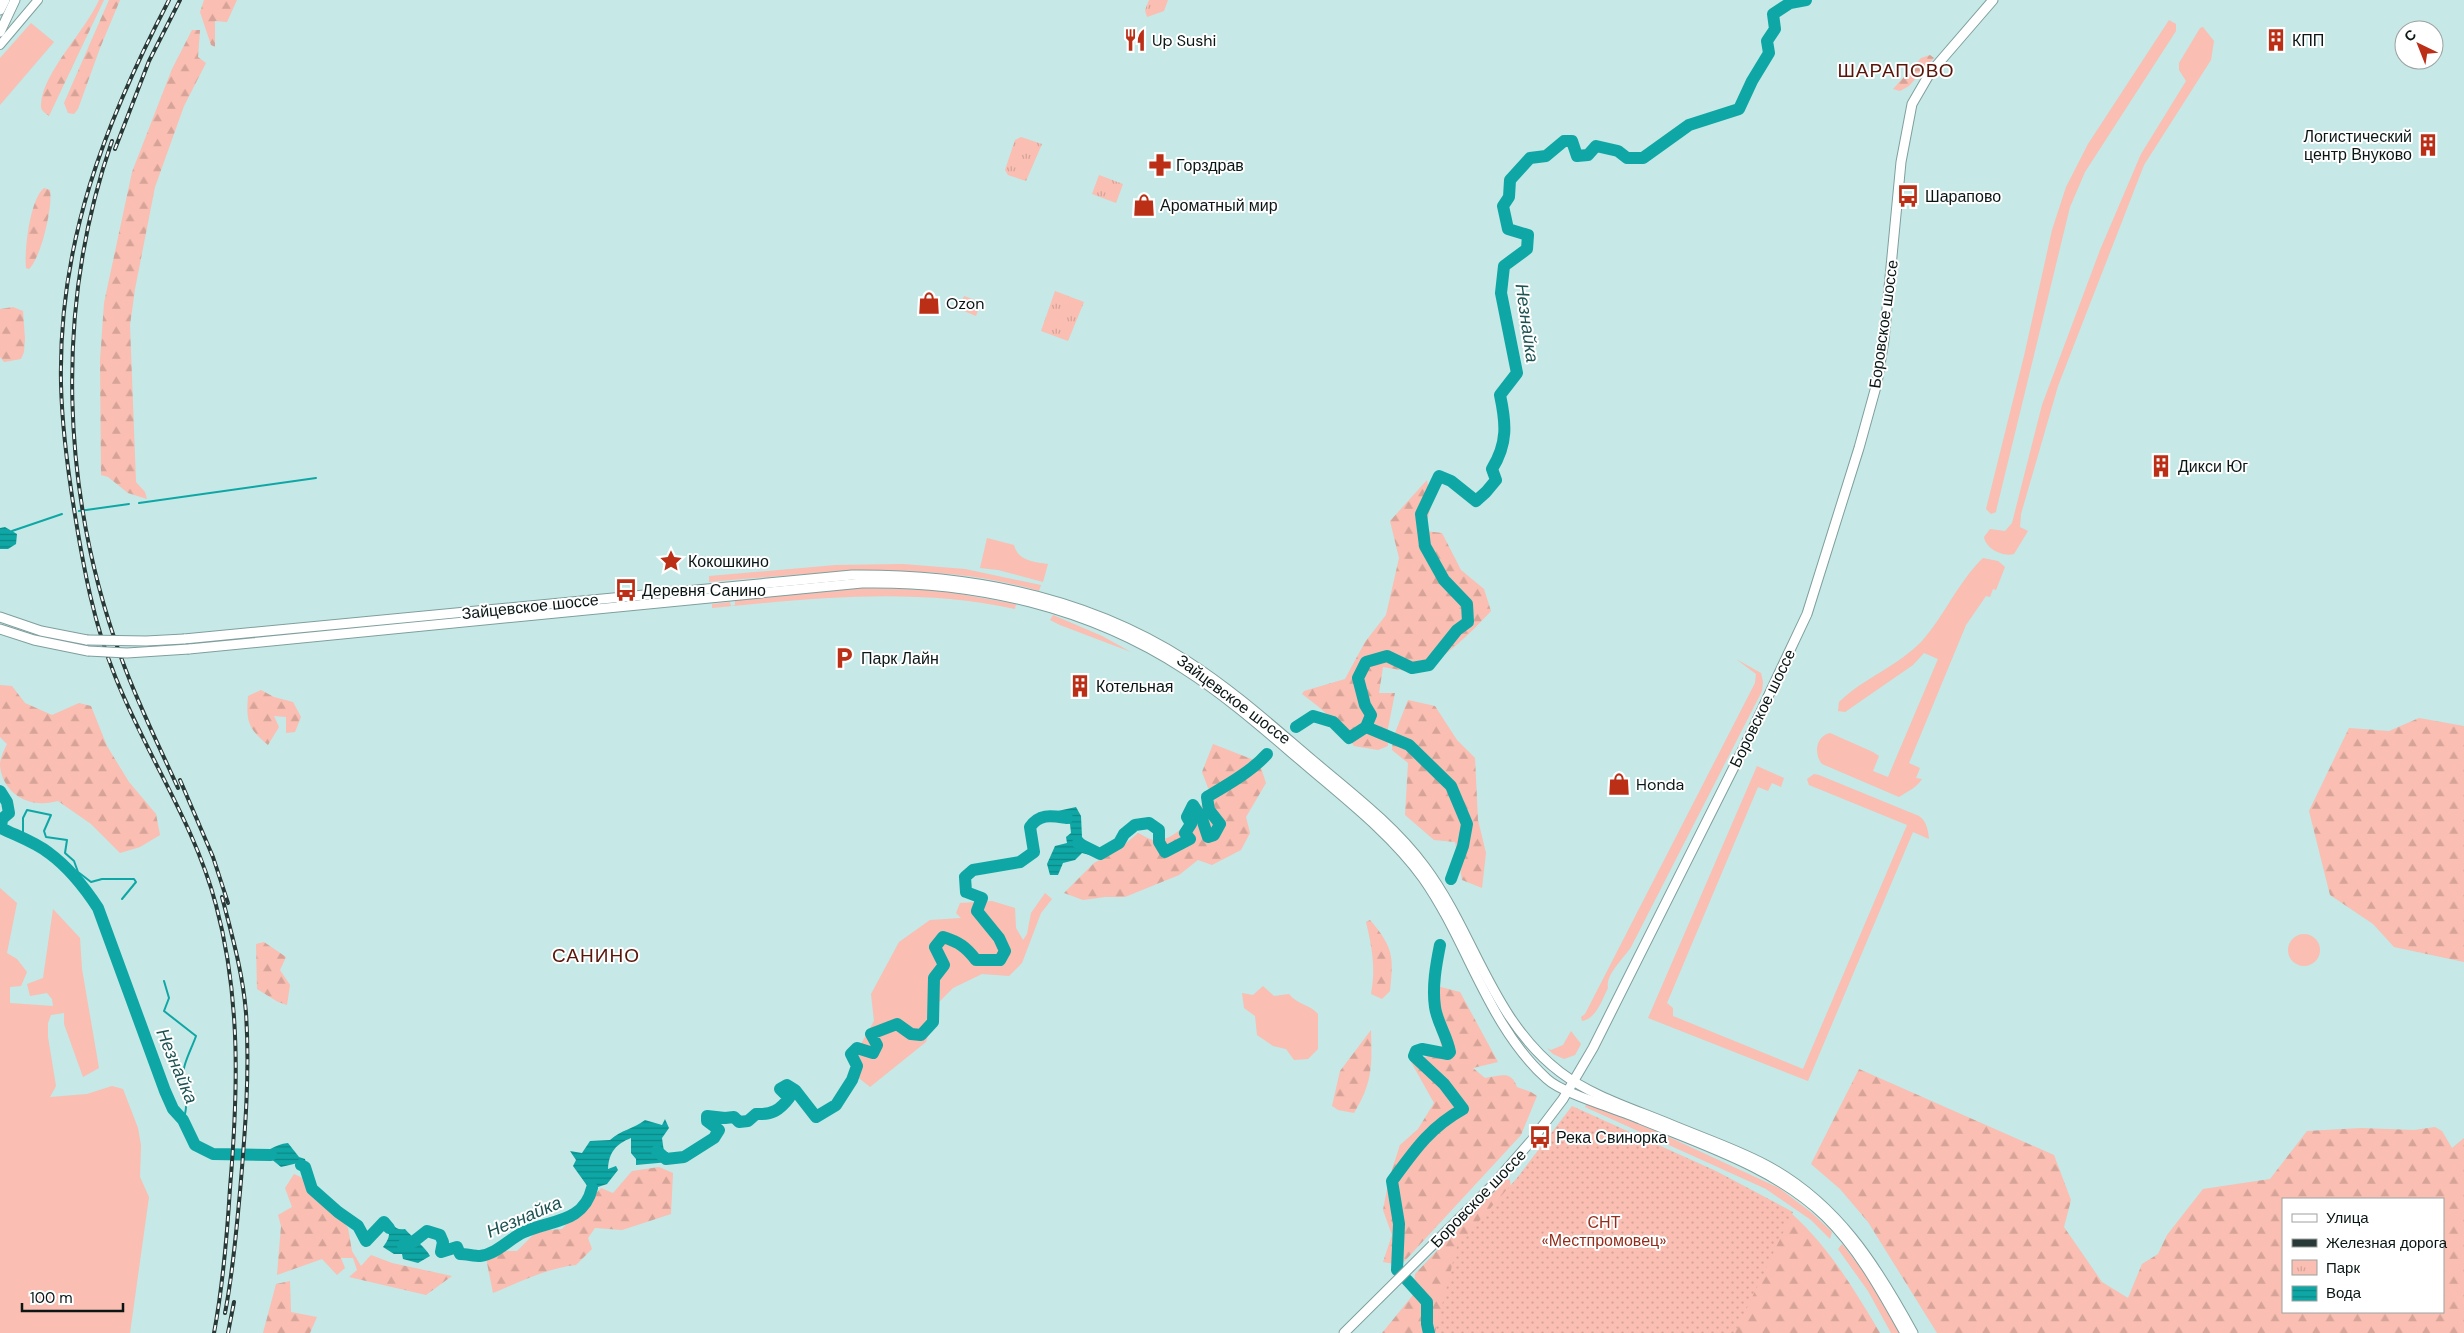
<svg xmlns="http://www.w3.org/2000/svg" width="2464" height="1333" font-family="'DM Sans',sans-serif">
<style>
.grass{fill:#fabeb2}
.forest{fill:url(#forest-firs);fill-rule:evenodd}
.park{fill:url(#park-tufts)}
.garden{fill:url(#garden-dots)}
.water{fill:url(#water-rules)}
.lines{fill:none;stroke-linecap:round;stroke-linejoin:round}
.stream{stroke:#0ea7a5;stroke-width:2}
.river{stroke:#0ea7a5;stroke-width:12}
.tertiary-casing{stroke:#7e9f9d;stroke-width:10}
.secondary-casing{stroke:#7e9f9d;stroke-width:11}
.tertiary{stroke:#fff;stroke-width:8}
.secondary{stroke:#fff;stroke-width:9}
.rail-casing{stroke:#283937;stroke-width:4}
.rail{stroke:#fff;stroke-width:2;stroke-dasharray:5.5;stroke-linecap:butt}
.secondary-bridge-casing{stroke:#7e9f9d;stroke-width:11;stroke-linecap:butt}
.secondary-bridge{stroke:#fff;stroke-width:9}
.labels{text-anchor:middle;stroke-width:4;stroke-linejoin:round;paint-order:stroke}
.poi-label{font-size:16px;fill:#091615;stroke:#fff;text-anchor:start}
.street-label{font-size:16px;fill:#091615;stroke:#fff}
.park-label{font-size:16px;fill:#932c1a;stroke:#fff}
.water-label{font-size:18px;font-style:italic;fill:#1c5352;stroke:#fff}
.quarter-label{font-size:19px;letter-spacing:1px;fill:#58150a;stroke:#fff}
</style>
<defs>
<pattern id="forest-firs" width="22" height="20" patternUnits="userSpaceOnUse" patternTransform="scale(1.25)"><rect width="22" height="20" fill="#fabeb2"/><path d="M5 1l3.5 6h-7zM16 11l3.5 6h-7z" fill="#d5a398"/></pattern>
<pattern id="park-tufts" width="24" height="20" patternUnits="userSpaceOnUse" patternTransform="scale(1.25)"><rect width="24" height="20" fill="#fabeb2"/><path d="M3 7l-1-3M5 7V3M7 7l1-3M15 17l-1-3M17 17v-4M19 17l1-3" fill="none" stroke="#d5a398"/></pattern>
<pattern id="garden-dots" width="8" height="8" patternUnits="userSpaceOnUse" patternTransform="scale(1.25)"><rect width="8" height="8" fill="#fabeb2"/><path d="M2 2h.1M6 6h.1" fill="none" stroke="#d5a398" stroke-width="1.8" stroke-linecap="round"/></pattern>
<pattern id="water-rules" width="6" height="5" patternUnits="userSpaceOnUse" patternTransform="scale(1.25)"><rect width="6" height="5" fill="#0ea7a5"/><path d="M0 2.5h6" fill="none" stroke="#0c8785"/></pattern>
</defs>
<rect width="100%" height="100%" fill="#c6e8e6"/>
<g class="grass">
<path d="M2169,20L2176,24V31L2085,172L2070,207L1997,507L1996,512L1991,514L1986,509L2024,356L2052,230L2066,187L2088,144Z"/>
<path d="M31,23L54,42L0,105V58Z"/>
<path d="M2203,27L2214,41L2211,60L2144,165L2058,386L2021,514L2020,527L2028,531L2014,554C2003,557 1986,549 1984,537L1990,529L2005,531L2012,523L2042,405L2100,250L2141,154L2186,81L2179,70V63L2200,28Z"/>
<path d="M987,538L1014,545C1018,561 1034,562 1048,564L1043,582L998,570L980,568Z"/>
<path d="M1983,558L1998,561L2005,567L1996,590L1993,589L1990,597L1986,596L1966,625L1909,763L1920,768L1916,778L1922,779C1915,789 1908,791 1899,797L1822,764C1814,754 1815,737 1830,733L1873,752L1879,756L1873,771L1888,777L1938,659L1924,653L1913,665L1845,712L1838,711L1839,702C1864,678 1898,666 1922,641C1945,615 1958,582 1983,558Z"/>
<path d="M903,564L965,569L1041,585L1039,591C928,559 821,573 709,582V576L836,565Z"/>
<path d="M863,588L937,590L1016,604L1015,609C914,587 814,598 712,608V604L730,602L731,606L735,605V599Z"/>
<path d="M1053,615L1102,636L1131,652L1060,625L1050,620Z"/>
<path d="M1736,659L1761,673L1763,682L1762,691L1631,947C1624,958 1605,975 1608,988C1602,1000 1596,1019 1582,1021L1581,1017L1585,1014L1755,683L1756,674Z"/>
<path d="M1757,766L1784,778L1781,787L1772,783L1768,791L1758,787L1667,1003L1673,1008V1016L1803,1069L1907,825L1809,785L1807,779L1814,774L1819,775L1919,816C1927,822 1928,830 1929,839L1913,832L1808,1081L1648,1018Z"/>
<path d="M0,888L17,903L7,953L17,959L27,972L21,986L10,987V1003L53,1006L52,999L47,993L30,996L27,984L43,978L53,909L80,938L82,969L99,1068L83,1077L64,1024V1013L51,1015L48,1023V1037L56,1086L50,1097L87,1094L112,1086L123,1089L138,1128L141,1145L140,1177L149,1197L130,1333H0Z"/>
<path d="M1045,893L1052,899L1041,913L1022,963L1009,976L982,974L953,988L938,1003L926,1042L870,1087L850,1071L862,1042L874,1021L871,994L899,942L930,920L961,918L956,913L960,903L992,901L1015,908L1016,928L1023,940L1027,934L1031,913Z"/>
<circle cx="2304" cy="950" r="16"/>
<path d="M1263,986L1274,996L1289,994C1297,1005 1310,1004 1318,1014V1049L1308,1059L1294,1060L1286,1049L1273,1046L1257,1035L1255,1016L1244,1008L1242,993L1253,995Z"/>
<path d="M1571,1031L1581,1044L1575,1055L1564,1059L1553,1054L1547,1048L1551,1050L1563,1045Z"/>
<path d="M1587,1103L1658,1132L1779,1188L1812,1213L1832,1232L1830,1239L1811,1220L1766,1189L1585,1107Z"/>
<path d="M1842,1244L1864,1272L1900,1333H1891L1868,1291L1838,1249Z"/>
</g>
<g class="forest">
<path d="M99,0H104L49,116C45,113 40,110 41,104C43,72 86,30 99,0Z"/>
<path d="M109,0H120L100,48L78,109L74,114L68,113L64,103Z"/>
<path d="M204,0H237L227,22L215,21V47L211,45L200,12Z"/>
<path d="M192,30H200L198,57L206,63L184,106L155,187L135,289L130,325L136,482L145,492L147,499L128,493L108,477L101,475L100,360L104,303L132,172L172,69Z"/>
<path d="M1930,55L1934,58L1909,86L1900,91L1893,89L1921,58Z"/>
<path d="M44,188L50,190C53,206 41,258 29,269L26,268C24,250 30,199 44,188Z"/>
<path d="M13,307L23,311L25,339L24,352L21,359L4,362L0,357V309Z"/>
<path d="M1427,480L1431,505L1425,531L1442,533L1461,570L1484,589L1491,611C1469,635 1446,656 1418,673L1383,667L1379,693H1395L1387,733L1388,746L1378,750L1354,746C1339,724 1324,710 1302,694L1304,691L1345,679L1365,642L1386,615L1399,558L1390,521Z"/>
<path d="M0,685L12,686L25,703L52,715L79,703L91,706L107,746L129,782L156,814L160,835L140,847L120,853L91,824L58,801C52,802 45,804 39,803C18,802 0,785 0,763C1,756 4,750 7,744L0,737Z"/>
<path d="M261,690L274,697L293,702L301,717L295,732L286,733V717L274,716L279,727L268,745C248,728 246,722 248,696Z"/>
<path d="M1408,700L1435,706L1457,740L1475,758L1478,820L1486,853L1482,888L1462,880L1455,842L1434,840L1405,815L1408,763L1392,750L1393,738Z"/>
<path d="M2419,718L2464,726V962L2394,947L2373,924L2330,895L2309,811L2349,728L2389,731Z"/>
<path d="M1213,744L1259,762L1266,783L1246,817L1250,833L1241,850L1212,865L1198,860L1179,875L1125,897H1105L1083,900L1064,893L1094,863L1118,850L1138,833C1143,835 1148,839 1153,840C1178,843 1198,810 1210,793L1202,772Z"/>
<path d="M1370,920C1393,947 1394,956 1390,991L1382,999L1371,994C1376,969 1372,947 1366,922Z"/>
<path d="M264,942L286,957L280,970L290,985L287,1005L278,1002L257,989L256,944Z"/>
<path d="M1437,986L1460,992L1498,1062L1473,1068L1485,1078C1501,1076 1511,1070 1517,1087L1531,1092L1537,1096L1521,1135L1401,1265L1383,1262L1392,1235L1383,1210L1389,1179L1400,1145L1418,1129L1434,1103L1410,1060L1443,1053L1433,1012Z"/>
<path d="M1371,1030C1372,1065 1373,1082 1354,1113L1338,1110L1332,1106L1340,1071Z"/>
<path d="M1859,1069L2054,1155L2071,1200L2064,1227L2102,1282L2128,1298L2142,1264L2158,1254L2167,1235L2203,1189L2270,1179L2307,1131L2361,1128L2414,1130L2435,1127L2442,1131L2452,1148L2464,1138V1333H1937L1868,1222L1840,1189L1811,1164ZM2283,1199H2443V1312H2283Z"/>
<path d="M659,1167L673,1173L671,1214L622,1230L595,1228L588,1238L592,1249L576,1265C547,1268 520,1282 493,1293L486,1258L501,1251H517L537,1231L562,1229L601,1188L613,1193L632,1171Z"/>
<path d="M294,1174L307,1180L312,1189L332,1207L348,1228L352,1251L361,1266L371,1255L392,1263L452,1276L426,1295L349,1277L357,1270L353,1258H341L345,1268L337,1275L322,1259L277,1275L281,1226L278,1215L292,1207L285,1188Z"/>
<path d="M1505,1179L1510,1180L1511,1192L1437,1333H1382L1413,1295L1415,1274Z"/>
<path d="M1790,1212C1829,1247 1854,1289 1880,1333H1734Z"/>
<path d="M290,1281L291,1312L317,1317L310,1333H263L276,1284Z"/>
</g>
<g class="park">
<path d="M1149,0H1168L1164,11L1147,17L1145,10Z"/>
<path d="M1021,137L1042,144L1026,181L1008,175L1005,170L1015,140Z"/>
<path d="M1099,175L1123,184L1116,203L1092,194Z"/>
<path d="M1055,291L1084,302L1068,341L1041,331Z"/>
<path d="M964,296L981,302L976,316L959,309Z"/>
</g>
<path class="garden" d="M1572,1106L1716,1171L1793,1212L1735,1333H1435L1457,1246L1517,1178Z"/>
<g class="water">
<path d="M5,527L17,534L16,544L8,549H0V528Z"/>
<path d="M1076,807L1081,816L1082,837L1092,848L1093,856L1082,853L1075,860L1063,863L1058,875H1050L1047,864L1055,846L1067,843L1066,837L1071,833L1070,824L1051,818L1053,812Z"/>
<path d="M665,1119L669,1128L662,1138L664,1152L670,1158L669,1162L636,1165V1159L631,1153V1138C616,1144 609,1152 608,1169L616,1166L618,1170L607,1184L598,1187L586,1204L583,1202L588,1187L573,1166L576,1160L570,1151L582,1153L590,1141L610,1140C622,1129 632,1130 645,1120L662,1125Z"/>
<path d="M288,1143L299,1157L305,1159L308,1179L305,1177L298,1163L281,1167L270,1158L254,1155C266,1154 274,1144 288,1143Z"/>
<path d="M386,1217C393,1222 393,1231 405,1229C412,1237 426,1248 430,1256L418,1263L403,1259L402,1254H394L383,1247C388,1240 392,1234 386,1227L378,1229L381,1218Z"/>
</g>
<g class="lines">
<g class="stream">
<path d="M139,503L316,478"/>
<path d="M79,511L129,504"/>
<path d="M12,531L62,514"/>
<path d="M23,837V818L27,810L51,815L44,831L46,837L67,840L65,853L74,861L78,872L91,882L102,879H134L136,882L122,899"/>
<path d="M164,981L169,998L164,1011L196,1036C193,1045 184,1063 184,1069C183,1086 190,1104 183,1120"/>
</g>
<g class="river">
<path d="M1296,727L1313,716L1333,722L1349,738L1366,727L1371,715L1365,705L1358,678L1366,662L1387,656L1412,668L1429,665L1457,630L1468,622L1467,604L1444,580L1425,546L1421,514L1439,476L1451,481L1476,501L1486,492L1496,480L1492,469C1508,443 1506,423 1500,395L1517,373L1501,293L1504,266L1527,249L1528,235L1508,229L1503,206L1509,197L1510,180L1530,158L1546,156L1564,141H1572L1577,156L1588,155L1596,146L1618,151L1627,158H1643L1689,125L1739,109L1752,81L1769,53L1767,41L1775,29L1773,14L1790,3L1806,0"/>
<path d="M1366,727L1409,745L1451,786L1467,824L1463,846L1451,879"/>
<path d="M0,791L7,802L9,813L2,819L1,828C17,836 35,842 49,853C68,867 85,888 98,908L165,1091L173,1109L183,1120L195,1145L213,1154L271,1155"/>
<path d="M1078,843L1100,854L1119,843L1124,834L1135,825L1149,823L1159,830V842L1165,852L1190,839L1185,833L1191,824L1187,817L1193,805L1202,819L1208,837L1214,835L1220,824L1209,810L1207,797C1227,785 1252,771 1267,754"/>
<path d="M657,1151L666,1159L684,1157L714,1138L719,1130L707,1121V1116L725,1118L734,1117L739,1122L748,1121L756,1114C772,1115 780,1110 789,1098L780,1089L787,1085L795,1090L816,1117L836,1105L852,1080L857,1066L851,1054L857,1048L873,1053L877,1045L871,1034L897,1024L911,1034L921,1035L933,1022L934,978L944,965L935,947L943,937C959,942 966,947 976,960H1000L1005,951L999,938L977,911L982,898L966,892L965,877L973,870L1020,862L1034,852L1030,827C1040,813 1052,816 1067,818"/>
<path d="M301,1165L305,1167L312,1189L338,1212L358,1226L366,1241L384,1222L389,1228"/>
<path d="M403,1245L413,1242L427,1231L440,1235L443,1242L441,1252L457,1247L460,1254C466,1254 474,1256 480,1256C497,1254 510,1238 524,1232C550,1220 584,1223 592,1188"/>
<path d="M1397,1270L1399,1224L1392,1181C1414,1151 1429,1128 1463,1109L1444,1084L1414,1056L1416,1051L1422,1049L1448,1054L1450,1052C1447,1036 1437,1022 1435,1007C1432,987 1436,965 1440,945"/>
<path d="M1407,1280L1427,1302V1324L1429,1333"/>
</g>
<defs>
<path id="tertiary" d="M0,45L38,0"/>
<g id="secondary">
<path d="M0,10L5,0"/>
<path d="M0,32L15,0"/>
<path d="M0,617L41,631L87,640"/>
<path d="M0,629L34,640L88,651"/>
<path d="M184,639L852,575C970,574 1086,596 1187,661C1231,689 1271,725 1311,759C1350,792 1394,825 1425,867C1475,934 1491,1019 1560,1072C1593,1097 1634,1109 1672,1125C1703,1138 1736,1149 1766,1165C1837,1203 1876,1265 1913,1333"/>
<path d="M189,649L862,583C975,581 1089,607 1184,669C1228,697 1267,732 1306,765C1347,800 1392,835 1423,878C1468,942 1488,1026 1547,1079C1563,1094 1618,1109 1640,1119C1703,1145 1775,1168 1825,1216C1859,1249 1882,1292 1905,1333"/>
<path d="M1344,1333L1491,1187L1532,1140L1563,1099L1593,1048L1749,737L1807,614L1859,448L1877,383L1884,340L1901,162L1912,104L1930,73L1993,0"/>
</g>
</defs>
<use href="#tertiary" class="tertiary-casing"/>
<use href="#secondary" class="secondary-casing"/>
<use href="#tertiary" class="tertiary"/>
<use href="#secondary" class="secondary"/>
<defs>
<g id="rail">
<path d="M169,0C105,123 58,242 61,384C62,427 68,472 75,515C84,570 94,624 115,676C146,755 194,822 216,905C241,998 238,1092 230,1188C227,1237 223,1285 214,1333"/>
<path d="M112,141C54,308 61,494 122,660C138,704 159,746 178,788"/>
<path d="M115,149L149,61L180,0"/>
<path d="M180,780L213,857L228,903"/>
<path d="M222,897C232,935 243,974 246,1013C250,1073 245,1133 240,1192C236,1233 233,1273 225,1313"/>
<path d="M228,1333L234,1302"/>
</g>
</defs>
<use href="#rail" class="rail-casing"/>
<use href="#rail" class="rail"/>
<defs>
<g id="secondary-bridge">
<path d="M87,640L146,641L184,639"/>
<path d="M88,651L127,653L189,649"/>
</g>
</defs>
<use href="#secondary-bridge" class="secondary-bridge-casing"/>
<use href="#secondary-bridge" class="secondary-bridge"/>
</g>
<defs>
<symbol id="restaurant-bare" viewBox="-9 -9 18 18"><path d="M-5-6h1v4h1v-4h1v4h1v-4h1v5L-1.5 .5V6h-2V.5L-5-1ZM5-6V6H3V1.5H1.5Q1.5-4 5-6Z" fill="#ba2f16" stroke="#fff" stroke-width="2.5" paint-order="stroke"/></symbol>
<symbol id="building-bare" viewBox="-9 -9 18 18"><path d="M-4-6H4V6H1V3H-1V6H-4ZM-2.5-4.3h1.7v1.8h-1.7ZM.8-4.3h1.7v1.8H.8ZM-2.5-1h1.7V.8h-1.7ZM.8-1h1.7V.8H.8Z" fill="#ba2f16" stroke="#fff" stroke-width="2.5" paint-order="stroke"/></symbol>
<symbol id="pharmacy-bare" viewBox="-9 -9 18 18"><path d="M-2-6h4v4h4v4h-4v4h-4v-4h-4v-4h4Z" fill="#ba2f16" stroke="#fff" stroke-width="2.5" paint-order="stroke"/></symbol>
<symbol id="bus-bare" viewBox="-9 -9 18 18"><path d="M-5-6H5V4H4V6H2V4H-2V6H-4V4H-5ZM-3.5-4V0h7V-4ZM-3.5 1.2v1.5H-2V1.2ZM2 1.2v1.5H3.5V1.2Z" fill="#ba2f16" stroke="#fff" stroke-width="2.5" paint-order="stroke"/></symbol>
<symbol id="shop-bare" viewBox="-9 -9 18 18"><path d="M-5-2.5h2.3a2.7 3.5 0 0 1 5.4 0H5L5.5 6h-11ZM-1.5-2.5h3a1.5 2.3 0 0 0-3 0Z" fill="#ba2f16" stroke="#fff" stroke-width="2.5" paint-order="stroke"/></symbol>
<symbol id="sight-bare" viewBox="-9 -9 18 18"><path d="M0-6L1.8-2.2L6-1.7L2.9 1.2L3.7 5.4L0 3.3L-3.7 5.4L-2.9 1.2L-6-1.7L-1.8-2.2Z" fill="#ba2f16" stroke="#fff" stroke-width="2.5" paint-order="stroke"/></symbol>
<symbol id="parking-bare" viewBox="-9 -9 18 18"><path d="M-3.5-5.5H1a3.5 3.5 0 0 1 0 7H-1V5.5H-3.5ZM-1-3.4V-.6H.8a1.4 1.4 0 0 0 0-2.8Z" fill="#ba2f16" stroke="#fff" stroke-width="2.5" paint-order="stroke"/></symbol>
</defs>
<g fill-rule="evenodd">
<use href="#restaurant-bare" x="1119" y="24" width="32" height="32"/>
<use href="#building-bare" x="2260" y="24" width="32" height="32"/>
<use href="#building-bare" x="2412" y="129" width="32" height="32"/>
<use href="#pharmacy-bare" x="1144" y="149" width="32" height="32"/>
<use href="#bus-bare" x="1892" y="180" width="32" height="32"/>
<use href="#shop-bare" x="1128" y="189" width="32" height="32"/>
<use href="#shop-bare" x="913" y="287" width="32" height="32"/>
<use href="#building-bare" x="2145" y="450" width="32" height="32"/>
<use href="#sight-bare" x="655" y="545" width="32" height="32"/>
<use href="#bus-bare" x="610" y="574" width="32" height="32"/>
<use href="#parking-bare" x="828" y="642" width="32" height="32"/>
<use href="#building-bare" x="1064" y="670" width="32" height="32"/>
<use href="#shop-bare" x="1603" y="768" width="32" height="32"/>
<use href="#bus-bare" x="1524" y="1121" width="32" height="32"/>
</g>
<g class="labels">
<g class="poi-label">
<text x="1152" y="46">Up Sushi</text>
<text x="2292" y="46">КПП</text>
<text x="2412" y="142" text-anchor="end">Логистический<tspan x="2412" dy="18">центр Внуково</tspan></text>
<text x="1176" y="171">Горздрав</text>
<text x="1925" y="202">Шарапово</text>
<text x="1160" y="211">Ароматный мир</text>
<text x="946" y="309">Ozon</text>
<text x="2178" y="472">Дикси Юг</text>
<text x="688" y="567">Кокошкино</text>
<text x="642" y="596">Деревня Санино</text>
<text x="861" y="664">Парк Лайн</text>
<text x="1096" y="692">Котельная</text>
<text x="1636" y="790">Honda</text>
<text x="1556" y="1143">Река Свинорка</text>
</g>
<g class="street-label">
<text transform="translate(1883 324) rotate(-82)" y="6">Боровское шоссе</text>
<text transform="translate(530 606) rotate(-6)" y="6">Зайцевское шоссе</text>
<text transform="translate(1234 699) rotate(37)" y="6">Зайцевское шоссе</text>
<text transform="translate(1762 708) rotate(-64)" y="6">Боровское шоссе</text>
<text transform="translate(1478 1198) rotate(-46)" y="6">Боровское шоссе</text>
</g>
<g class="park-label">
<text x="1604" y="1228">СНТ<tspan x="1604" dy="18">«Местпромовец»</tspan></text>
</g>
<g class="water-label">
<text transform="translate(1527 323) rotate(82)" y="6">Незнайка</text>
<text transform="translate(177 1066) rotate(67)" y="6">Незнайка</text>
<text transform="translate(524 1217) rotate(-23)" y="6">Незнайка</text>
</g>
<g class="quarter-label">
<text x="1896" y="77">ШАРАПОВО</text>
<text x="596" y="962">САНИНО</text>
</g>
</g>
<rect x="2282" y="1198" width="162" height="115" fill="#ffffff" stroke="#9da2a1"/>
<rect x="2292" y="1214" width="25" height="8" fill="#ffffff" stroke="#9da2a1"/>
<text x="2326" y="1223" font-size="15" fill="#091615">Улица</text>
<rect x="2292" y="1239" width="25" height="8" fill="#283937" stroke="#9da2a1"/>
<text x="2326" y="1248" font-size="15" fill="#091615">Железная дорога</text>
<rect x="2292" y="1260" width="25" height="15" fill="url(#park-tufts)" stroke="#9da2a1"/>
<text x="2326" y="1273" font-size="15" fill="#091615">Парк</text>
<rect x="2292" y="1286" width="25" height="15" fill="url(#water-rules)" stroke="#9da2a1"/>
<text x="2326" y="1298" font-size="15" fill="#091615">Вода</text>
<g transform="translate(2419 45) rotate(317)"><circle r="24" fill="#ffffff" stroke="#9da2a1"/>
<path d="M0-4L9 19L0 12L-9 19Z" fill="#ba2f16"/>
<text y="-8" font-size="14" font-weight="bold" text-anchor="middle" fill="#091615">С</text>
</g>
<path d="M22 1303v8h101v-8" fill="none" stroke="#091615" stroke-width="2.5"/>
<text x="30" y="1303" font-size="15" fill="#091615" stroke="#ffffff" stroke-width="4" paint-order="stroke">100 m</text>
</svg>
